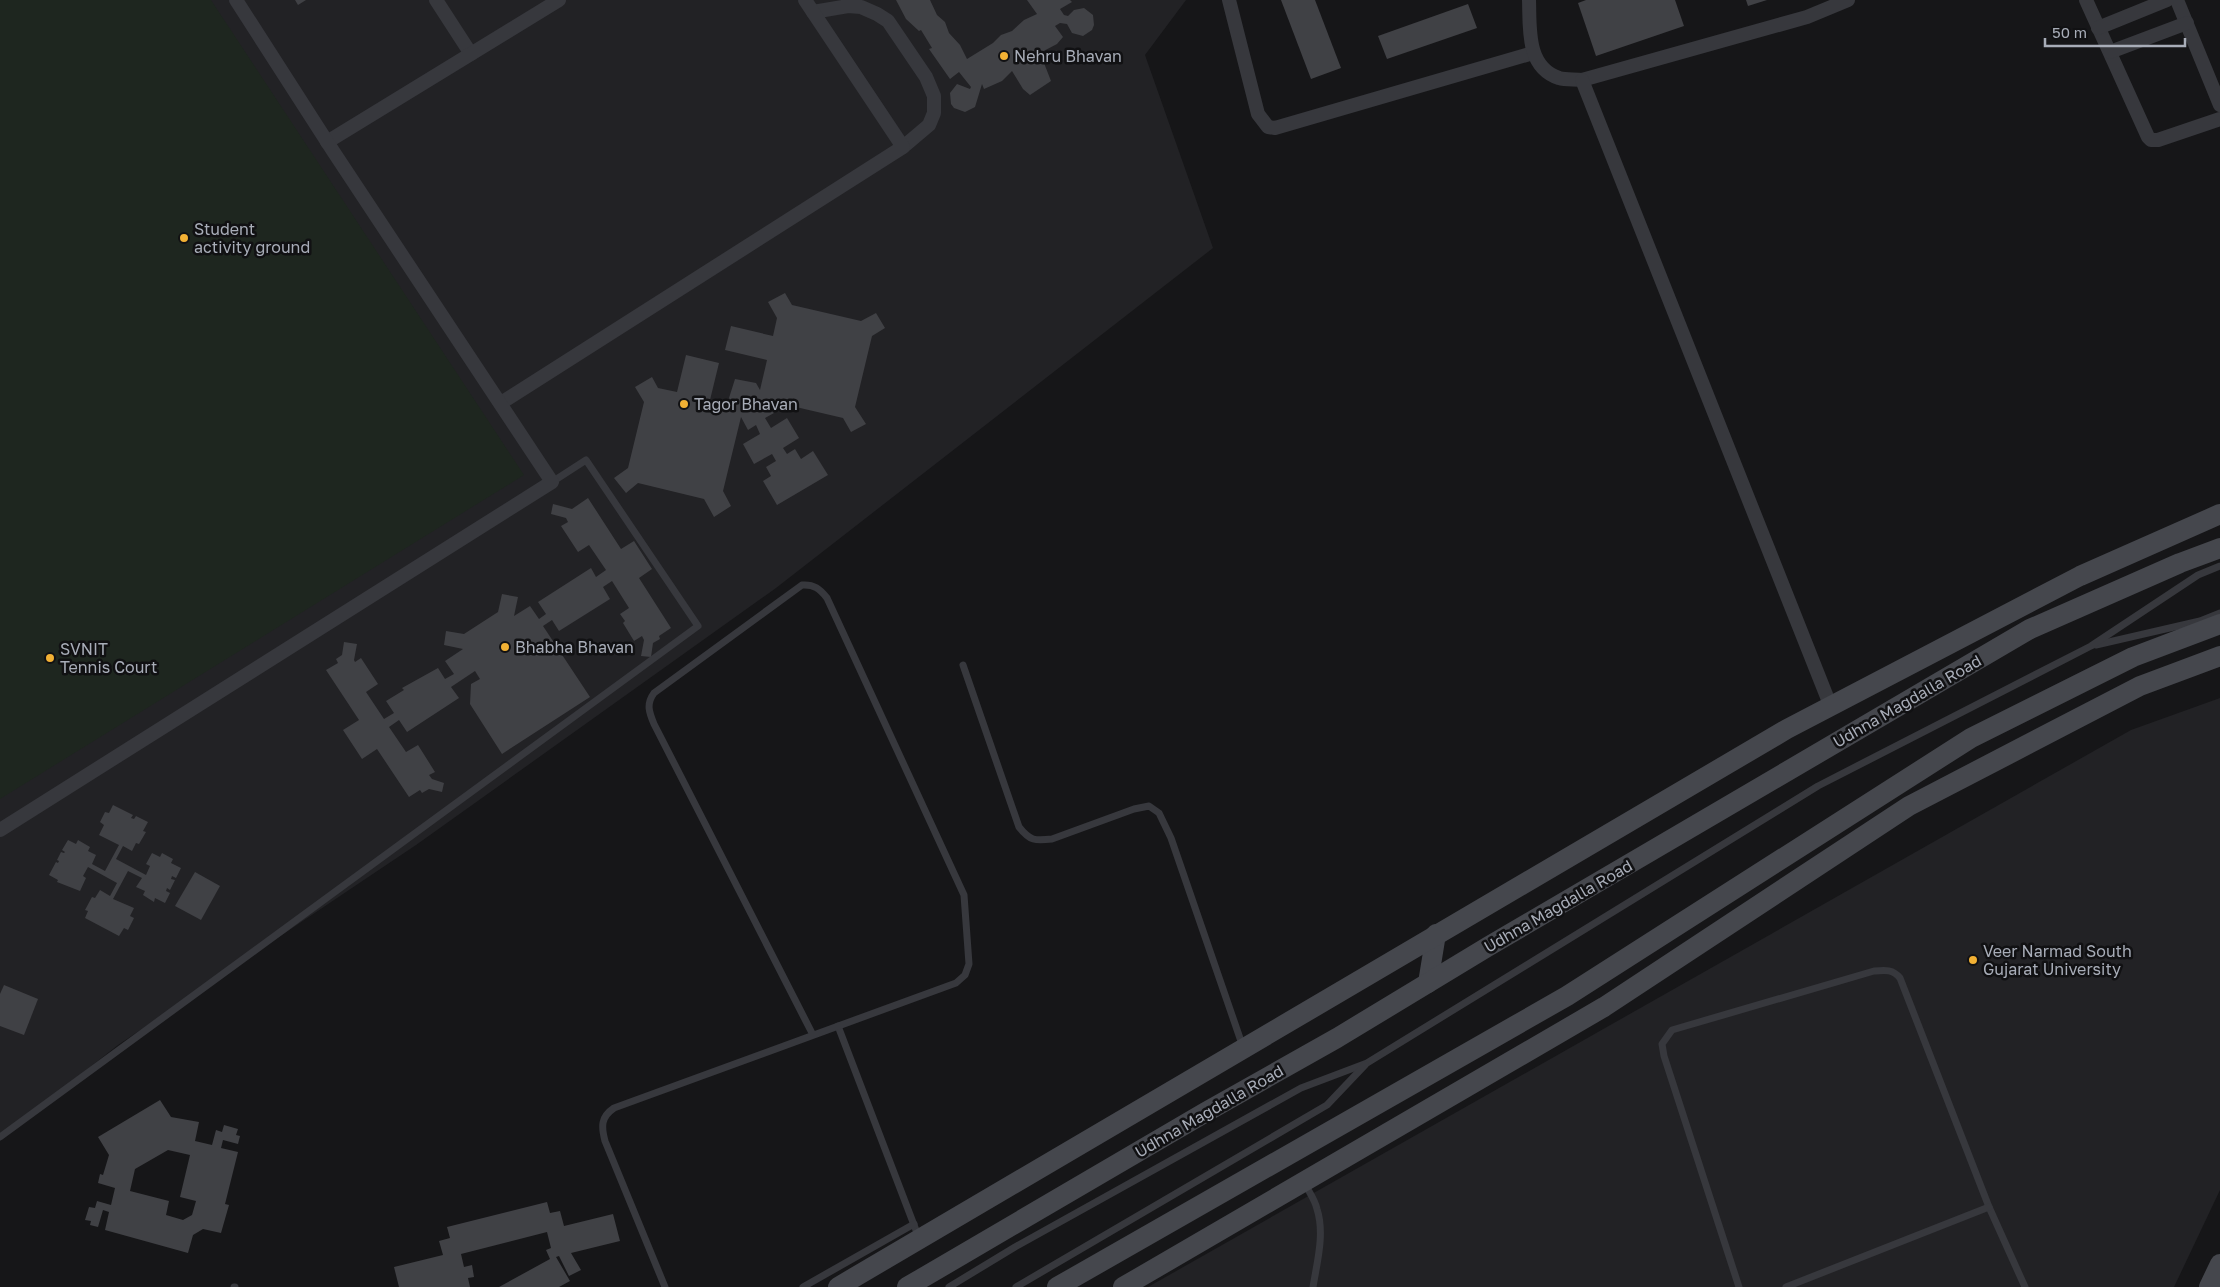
<svg xmlns="http://www.w3.org/2000/svg" width="2220" height="1287" font-family="'Golos Text',sans-serif">
<style>
.built{fill:#222225}
.green{fill:#1e261f}
.building{fill:#404145;fill-rule:evenodd}
.lines{fill:none;stroke-linecap:round;stroke-linejoin:round}
.lane{stroke:#37383d;stroke-width:7}
.street{stroke:#37383d;stroke-width:14}
.secondary{stroke:#45474d;stroke-width:20}
.poi-dot{fill:#f2b134;stroke:#111113;stroke-width:2}
.labels{text-anchor:middle;stroke-width:5;stroke-linejoin:round;paint-order:stroke}
.poi-label{font-size:16px;fill:#a8adb8;stroke:#111113;text-anchor:start}
.street-label{font-size:16px;fill:#a8adb8;stroke:#111113}
</style>
<rect width="100%" height="100%" fill="#161618"/>
<g class="built">
<path d="M0,0H1186L1145,55L1213,248L776,588L416,845L118,1045L0,1138Z"/>
<path d="M2220,698V1190L2174,1287H1148L2131,730Z"/>
</g>
<path class="green" d="M0,0H211L524,475L0,799Z"/>
<g class="building">
<path d="M295,0H306L298,5Z"/>
<path d="M896,0H930L937,15L945,22L949,33L960,45L967,59L993,43L1001,35L1012,31L1024,20L1037,14L1027,0H1070L1072,2L1060,9L1064,15L1068,16L1074,10L1084,8L1093,15L1094,25L1092,30L1083,36L1072,33L1067,24L1060,23L1055,26L1063,37L1057,44L1036,55L1044,63L1051,81L1030,95L1023,89L1012,71L1002,81L984,89L982,84L975,107L965,112L954,108L951,104L950,93L957,84L970,89L971,87L959,72L950,79L929,49L932,48L921,30L919,31L906,19Z"/>
<path d="M1281,0H1315L1341,68L1311,79Z"/>
<path d="M1586,0H1675L1684,26L1596,56L1578,3Z"/>
<path d="M1746,0H1767L1748,6Z"/>
<path d="M1468,4L1477,28L1387,59L1378,36Z"/>
<path d="M785,293L792,305L861,321L876,313L885,328L872,336L855,407L866,424L851,432L843,418L766,400L774,413L765,418L771,428L787,418L799,438L783,448L787,454L795,449L801,459L813,451L828,475L777,505L763,481L771,476L766,467L776,461L772,454L754,464L743,444L760,434L756,425L748,430L741,417L723,491L731,506L714,517L704,499L638,483L626,493L614,478L628,468L644,402L635,387L652,377L658,388L677,392L686,355L719,363L710,400L735,407L729,398L735,379L756,383L760,390L767,360L725,350L731,326L773,336L777,318L768,302Z"/>
<path d="M588,498L621,549L634,541L652,569L639,578L671,628L659,636L660,639L653,643L651,657L641,656L644,640L642,636L634,641L623,623L625,621L620,614L629,608L612,581L603,587L610,599L559,631L552,620L543,626L590,697L502,754L470,704L471,684L480,679L475,671L451,687L459,698L407,732L399,720L389,727L406,752L418,745L435,772L429,775L432,779L444,783L442,792L429,789L422,793L420,790L409,797L377,749L362,759L343,730L359,720L326,670L338,663L336,659L342,655L344,642L357,644L354,660L355,662L361,658L378,684L366,692L384,719L394,713L386,701L404,690L402,688L438,668L445,679L454,674L445,661L463,649L444,645L446,631L464,634L498,612L502,594L518,597L514,616L530,606L539,619L546,614L538,602L591,568L596,577L606,570L589,545L578,552L561,526L568,522L566,518L551,514L553,504L572,509Z"/>
<path d="M113,805L133,815L131,818L134,819L136,816L148,822L143,831L146,832L139,844L136,843L132,851L123,846L116,859L146,875L150,866L146,864L152,853L160,857L162,853L173,859L171,863L181,868L176,878L172,876L171,879L175,880L170,890L167,888L166,891L170,893L165,903L155,898L154,902L143,895L145,891L136,887L142,878L128,871L113,899L134,908L130,916L134,918L128,930L124,928L119,936L85,918L88,911L85,910L92,897L95,898L100,890L110,896L117,883L88,867L83,876L86,878L80,891L57,882L58,880L49,875L56,862L58,863L59,861L57,860L61,852L64,853L65,852L62,850L68,840L76,844L78,840L90,847L88,851L96,855L92,864L105,871L119,845L99,835L104,825L100,822L105,812L109,813Z"/>
<path d="M195,872L220,886L201,920L175,906Z"/>
<path d="M4,985L38,999L24,1035L0,1026V994Z"/>
<path d="M160,1100L171,1117L199,1122L195,1141L212,1145L216,1130L222,1132L224,1125L238,1129L236,1135L240,1136L238,1144L223,1140L221,1148L238,1152L225,1204L229,1205L221,1233L203,1229L193,1235L188,1253L105,1230L109,1212L103,1210L98,1227L90,1225L91,1221L85,1220L89,1207L95,1208L97,1201L111,1205L115,1188L98,1183L100,1174L103,1175L109,1155L98,1137ZM168,1150L190,1155L180,1197L196,1201L192,1215L183,1220L166,1215L169,1201L130,1191L135,1169Z"/>
<path d="M547,1202L550,1213L560,1211L564,1226L613,1214L620,1241L571,1253L581,1270L569,1276L559,1256L556,1257L570,1281L559,1287H499L550,1259L546,1250L551,1248L547,1232L461,1254L464,1267L472,1265L474,1277L468,1278L470,1287H399L394,1267L443,1255L439,1241L450,1238L447,1227Z"/>
</g>
<g class="lines">
<g class="lane">
<path d="M2096,645L2200,621L2220,613"/>
<path d="M963,665L1019,827C1030,841 1035,841 1052,839L1134,809L1149,806L1159,813L1171,838L1243,1047"/>
<path d="M838,1026L919,1238"/>
<path d="M0,1137L698,626L586,460L552,482"/>
<path d="M1305,1184C1309,1192 1315,1200 1317,1209C1325,1234 1317,1262 1313,1287"/>
<path d="M234,1287H235"/>
<path d="M665,1287L605,1141C601,1126 601,1117 614,1108L956,983L965,975L969,964L964,895L827,598C820,589 814,584 802,585L654,693C646,704 649,712 654,724L813,1035"/>
<path d="M803,1287L914,1224"/>
<path d="M949,1287L1015,1247L1301,1088L1367,1063L1818,786L2091,646L2198,575L2220,566"/>
<path d="M1016,1287L1327,1105L1365,1065"/>
<path d="M1739,1287L1664,1056L1662,1044L1672,1030L1874,971C1885,970 1893,969 1900,978L1989,1207L2025,1287"/>
<path d="M1786,1287L1989,1207"/>
</g>
<g class="street">
<path d="M436,0L471,54"/>
<path d="M1229,0L1258,114L1268,127L1275,128L1533,53"/>
<path d="M1529,0C1530,28 1526,67 1559,78C1566,80 1575,79 1582,80L1807,17L1848,0"/>
<path d="M2086,0L2148,137L2151,140H2158L2220,119"/>
<path d="M2177,0L2220,105"/>
<path d="M813,12L848,6L861,7L877,14L888,21L926,77L934,96V113L929,125L903,147"/>
<path d="M2098,28L2167,0"/>
<path d="M2110,52L2187,23"/>
<path d="M1582,80L1831,707"/>
<path d="M327,142L559,0"/>
<path d="M501,403L903,147L805,0"/>
<path d="M0,830L552,482L333,151L236,0"/>
</g>
<g class="secondary">
<path d="M1428,983L1436,934"/>
<path d="M838,1287L1787,729L2080,576L2220,514"/>
<path d="M907,1287L1206,1112L1337,1038L1489,946L2030,629L2180,563L2220,548"/>
<path d="M1057,1287L1567,996L1971,738L2133,657L2220,624"/>
<path d="M1123,1287L1604,1007L1909,806L2140,686L2220,656"/>
<path d="M2209,1287L2220,1264"/>
</g>
</g>
<g class="poi-dot">
<circle cx="1004" cy="56" r="5"/>
<circle cx="184" cy="238" r="5"/>
<circle cx="684" cy="404" r="5"/>
<circle cx="505" cy="647" r="5"/>
<circle cx="50" cy="658" r="5"/>
<circle cx="1973" cy="960" r="5"/>
</g>
<g class="labels">
<g class="poi-label">
<text x="1014" y="62">Nehru Bhavan</text>
<text x="194" y="235">Student<tspan x="194" dy="18">activity ground</tspan></text>
<text x="694" y="410">Tagor Bhavan</text>
<text x="515" y="653">Bhabha Bhavan</text>
<text x="60" y="655">SVNIT<tspan x="60" dy="18">Tennis Court</tspan></text>
<text x="1983" y="957">Veer Narmad South<tspan x="1983" dy="18">Gujarat University</tspan></text>
</g>
<g class="street-label">
<text transform="translate(1907 701) rotate(-30)" y="6">Udhna Magdalla Road</text>
<text transform="translate(1558 906) rotate(-30)" y="6">Udhna Magdalla Road</text>
<text transform="translate(1209 1111) rotate(-30)" y="6">Udhna Magdalla Road</text>
</g>
</g>
<path d="M2045 38v8h140v-8" fill="none" stroke="#a8adb8" stroke-width="2.5"/>
<text x="2052" y="38" font-size="15" fill="#a8adb8" stroke="#111113" stroke-width="4" paint-order="stroke">50 m</text>
</svg>
